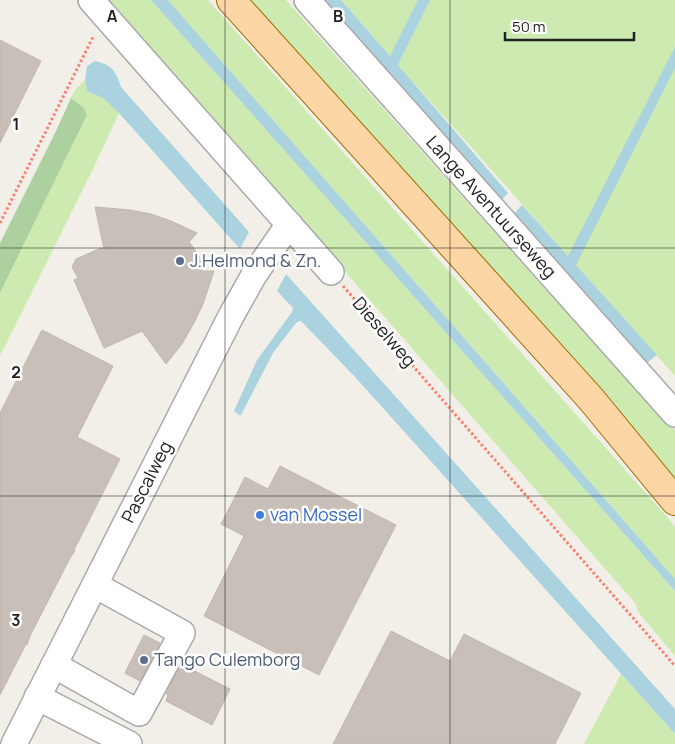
<svg xmlns="http://www.w3.org/2000/svg" width="675" height="744" font-family="Manrope,sans-serif">
<style>
.grass{fill:#cdebb0}
.forest{fill:#add19e}
.water{fill:#aad3df}
.building{fill:#c7bfb8;stroke:#c4b6ab}
.lines{fill:none;stroke-linecap:round;stroke-linejoin:round}
.minor-casing{stroke:#a9a9a9;stroke-width:28}
.major-casing{stroke:#a06b00;stroke-width:30}
.path{stroke:#fa8072;stroke-width:3;stroke-dasharray:2.5 2.5;stroke-linecap:butt}
.minor{stroke:#fff;stroke-width:25}
.major{stroke:#fcd6a4;stroke-width:28}
.grid{fill:none;stroke:#222;stroke-width:1;stroke-opacity:0.55}
.service-dot{fill:#5c6f8a;stroke:#fff;stroke-width:2}
.shop-dot{fill:#3f7fe0;stroke:#fff;stroke-width:2}
.labels{text-anchor:middle;stroke-width:5;stroke-linejoin:round;paint-order:stroke}
.street-label{font-size:18px;fill:#222;stroke:#fff}
.service-label{font-size:18px;fill:#4e5e75;stroke:#fff;text-anchor:start}
.shop-label{font-size:18px;fill:#366cbe;stroke:#fff;text-anchor:start}
.grid-label{font-size:16px;text-anchor:middle;font-weight:bold;fill:#222;stroke:#fff;stroke-width:5;stroke-linejoin:round;paint-order:stroke}
</style>
<rect width="100%" height="100%" fill="#f2efe9"/>
<g class="grass">
<path d="M107,0H151L675,591V656L638,612L635,603Z"/>
<path d="M168,0H208L668,518L675,527V579Z"/>
<path d="M249,0H286L553,298L675,430V487Z"/>
<path d="M341,0H418L390,56Z"/>
<path d="M430,0H675V376L398,65Z"/>
<path d="M85,80L87,91L103,98L119,113L95,165L0,356V293L87,115L84,108L71,98L75,90Z"/>
<path d="M621,674L675,734V744H584Z"/>
</g>
<path class="forest" d="M71,98L84,108L87,115L0,293V243L56,131Z"/>
<g class="water">
<path d="M151,0H168L675,579V591Z"/>
<path d="M323,0H341L390,56L418,0H430L398,65L508,193L501,201Z"/>
<path d="M675,47V68L576,265L657,355L647,363L514,214L522,205L568,256Z"/>
<path d="M95,61C112,65 116,71 121,87L249,232L240,249L119,113L103,98L87,91L85,80L87,66Z"/>
<path d="M286,274L675,709V734L436,467L355,377L301,321H299L296,323L273,353L241,415H239L234,411L257,360L292,312L293,308L277,291Z"/>
</g>
<g class="building">
<path d="M0,40L41,61L0,143Z"/>
<path d="M95,207L130,210L151,214L171,221L197,233L189,242L199,255L202,271H214L203,304L194,323L182,344L166,364L142,331L104,348L74,280L78,278L72,267L76,259L101,248L104,249Z"/>
<path d="M42,330L113,366L77,437L120,459L74,550L75,551L70,558L30,636L27,645L26,644L0,695V413Z"/>
<path d="M280,466L396,525L319,675L204,616L244,536L221,524L234,499L245,477L268,489Z"/>
<path d="M391,631L450,661L464,634L581,693L555,744H333Z"/>
<path d="M144,635L160,643L140,681L125,673Z"/>
<path d="M181,664L230,689L212,725L166,701L168,695L166,694Z"/>
</g>
<g class="lines">
<defs>
<g id="minor">
<path d="M91,0L331,272"/>
<path d="M307,0L675,414"/>
<path d="M54,665L139,713L182,633L95,585"/>
<path d="M37,697L129,744"/>
<path d="M14,744L231,316L254,275L289,224"/>
</g>
<path id="major" d="M231,0L591,399L675,501"/>
</defs>
<use href="#minor" class="minor-casing"/>
<use href="#major" class="major-casing"/>
<g class="path">
<path d="M0,223L94,35"/>
<path d="M343,286L675,666"/>
</g>
<use href="#minor" class="minor"/>
<use href="#major" class="major"/>
</g>
<path class="grid" d="M225,0V744M450,0V744M0,248H675M0,496H675"/>
<g class="service-dot">
<circle cx="180" cy="261" r="5"/>
<circle cx="144" cy="660" r="5"/>
</g>
<circle class="shop-dot" cx="260" cy="515" r="5"/>
<g class="labels">
<g class="street-label">
<text transform="translate(491 207) rotate(48)" y="6">Lange Aventuurseweg</text>
<text transform="translate(384 332) rotate(49)" y="6">Dieselweg</text>
<text transform="translate(147 482) rotate(-63)" y="6">Pascalweg</text>
</g>
<g class="service-label">
<text x="190" y="267">J.Helmond &amp; Zn.</text>
<text x="154" y="666">Tango Culemborg</text>
</g>
<g class="shop-label">
<text x="270" y="521">van Mossel</text>
</g>
</g>
<g class="grid-label">
<text x="112" y="22">A</text>
<text x="338" y="22">B</text>
<text x="16" y="130">1</text>
<text x="16" y="378">2</text>
<text x="16" y="626">3</text>
</g>
<path d="M505 32v8h129v-8" fill="none" stroke="#222222" stroke-width="2.5"/>
<text x="512" y="32" font-size="15" fill="#222222" stroke="#ffffff" stroke-width="4" paint-order="stroke">50 m</text>
</svg>
